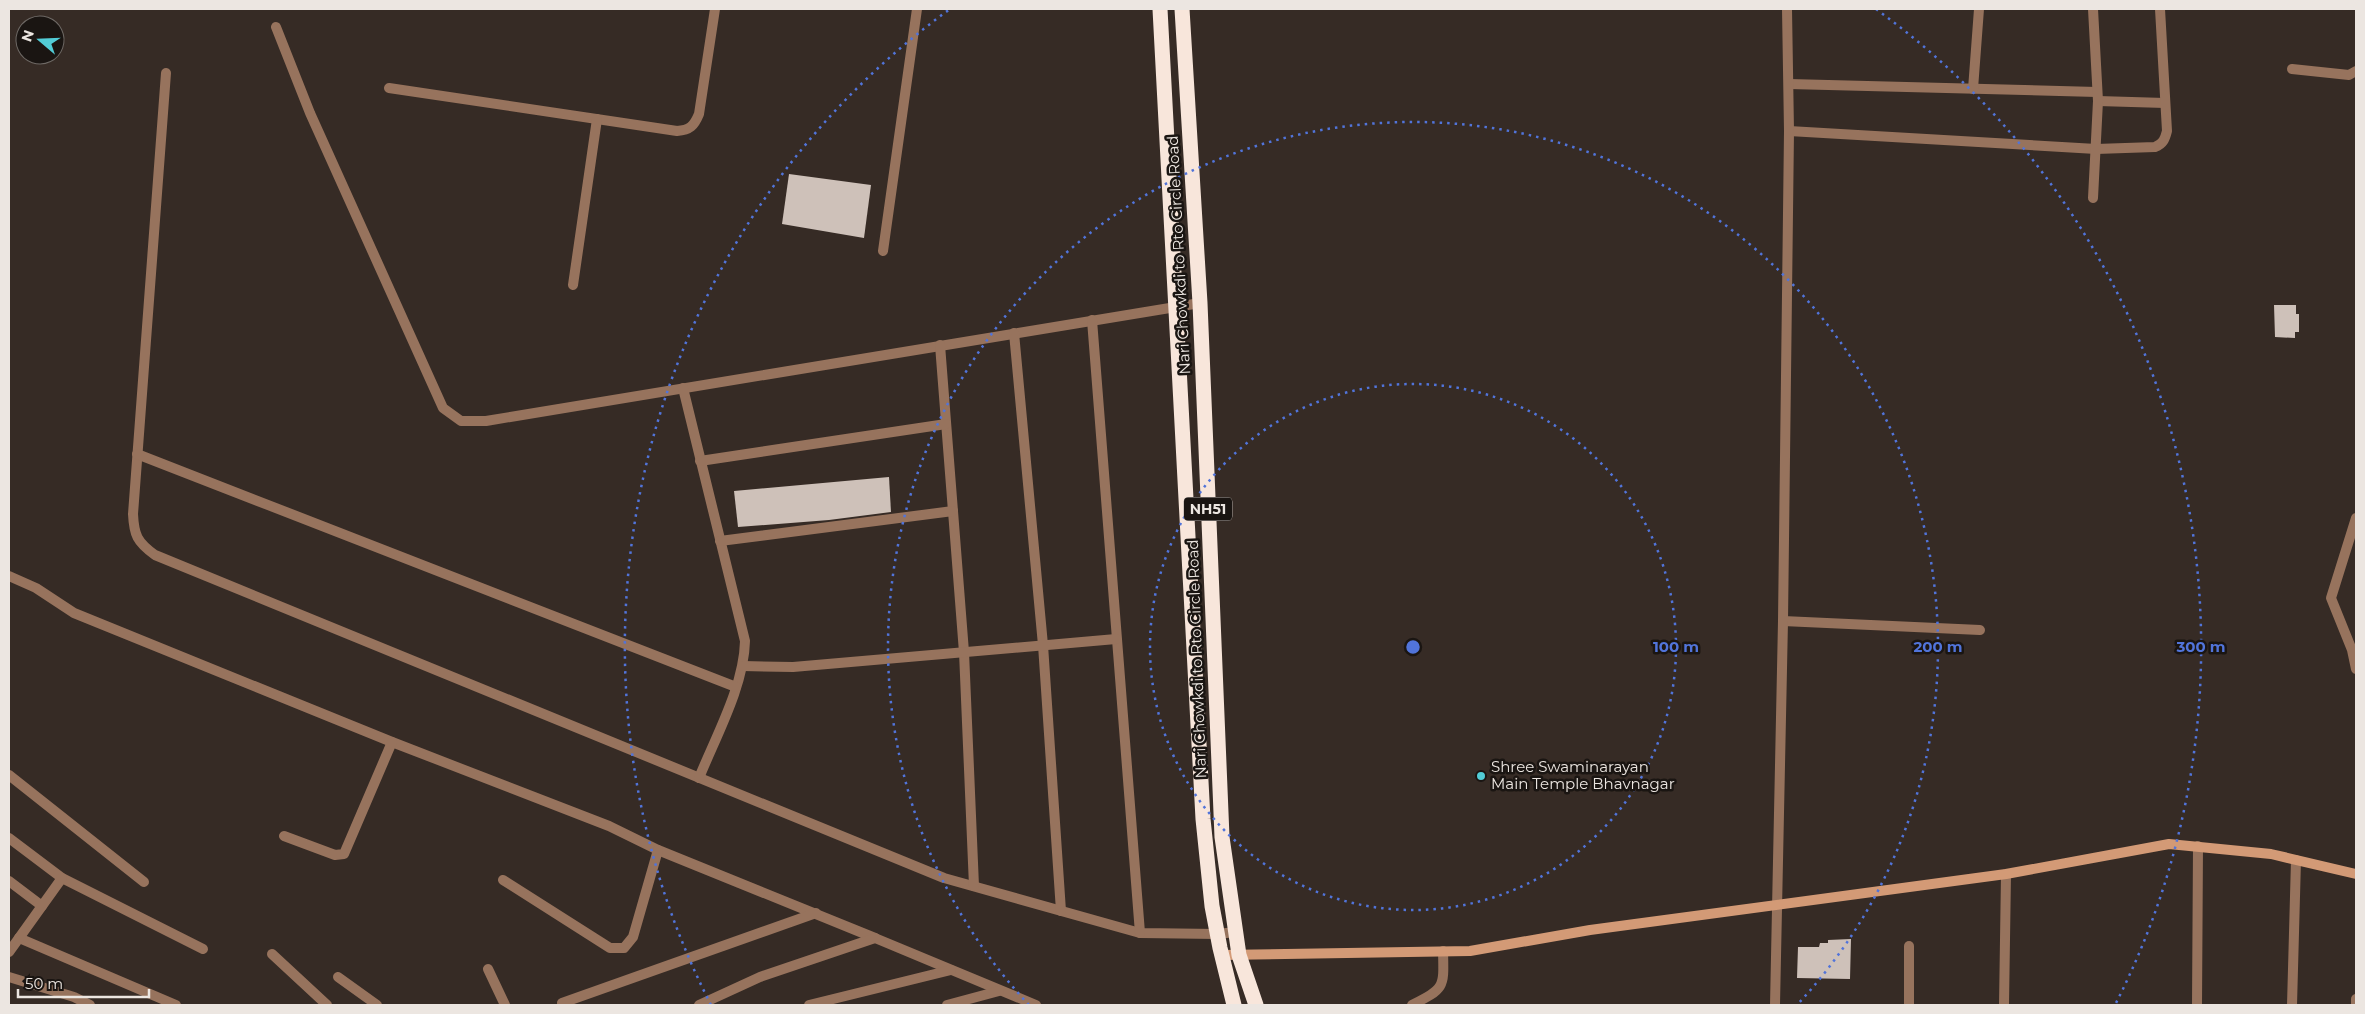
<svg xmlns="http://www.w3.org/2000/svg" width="2365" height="1014" font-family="Montserrat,sans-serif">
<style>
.building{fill:#cec1b9}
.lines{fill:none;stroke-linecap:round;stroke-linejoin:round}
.lane{stroke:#97735d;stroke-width:10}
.street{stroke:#97735d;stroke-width:10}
.secondary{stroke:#d39a76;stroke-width:10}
.highway{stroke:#f8e6db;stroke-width:15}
.ring{fill:none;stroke:#5174da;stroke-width:2.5;stroke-dasharray:2.5 5}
.poi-dot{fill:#52ccd6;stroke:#1a1512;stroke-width:2}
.labels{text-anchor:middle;stroke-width:5;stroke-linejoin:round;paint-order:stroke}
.shield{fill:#1a1512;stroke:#ada7a3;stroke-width:1}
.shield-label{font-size:14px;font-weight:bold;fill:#ece6e1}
.street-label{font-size:15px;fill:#ece6e1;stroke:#1a1512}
.poi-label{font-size:15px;fill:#ece6e1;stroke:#1a1512;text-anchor:start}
.centre{fill:#5174da;stroke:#1a1512;stroke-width:2.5}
.ring-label{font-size:15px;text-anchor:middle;font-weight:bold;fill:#5174da;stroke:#1a1512;stroke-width:5;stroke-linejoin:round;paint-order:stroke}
</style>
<rect width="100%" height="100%" fill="#362b25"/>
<g class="building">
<path d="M789,174L871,185L864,238L782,224Z"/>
<path d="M2274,305H2296V314H2299V332H2295V338L2275,337Z"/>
<path d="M889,477L891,512L829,520L738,527L734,491Z"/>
<path d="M1851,939L1850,979L1797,978L1798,947H1819L1820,943H1828V940Z"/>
</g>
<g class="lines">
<g class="lane">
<path d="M276,27L310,113L443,408L461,421H486L1200,303"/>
<path d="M166,73L133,514C134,535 137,542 155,555L944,878L1140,933L1217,934L1236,932"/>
<path d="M389,88L677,131C690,130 694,126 699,114L715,9"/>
<path d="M883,251L917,9"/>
<path d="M573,285L597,119"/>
<path d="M1092,320L1140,933"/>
<path d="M1014,333L1043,645L1061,911"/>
<path d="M940,345L964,652L974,886"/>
<path d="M683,388L745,641C744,686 716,736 699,778"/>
<path d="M137,454L736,687"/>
<path d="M700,461L946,424"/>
<path d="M720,541L953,511"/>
<path d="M1783,621L1980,630"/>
<path d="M743,666L793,667L1116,639"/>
</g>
<g class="street">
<path d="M2292,69L2349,75L2356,71"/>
<path d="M1789,84L2097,92"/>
<path d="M1973,89L1979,9"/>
<path d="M2098,101L2165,103"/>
<path d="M1789,131L2096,149L2155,147C2163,144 2165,139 2167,131L2160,9"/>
<path d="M2093,198L2098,101L2093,9"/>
<path d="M2356,518L2331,598L2352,650L2356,669"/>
<path d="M9,576L36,588L74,613L392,742L609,826L658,850L875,938"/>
<path d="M9,775L144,882"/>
<path d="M284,836L335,855L344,854L392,742"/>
<path d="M9,838L62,878L203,949"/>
<path d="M503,880L610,948H624L633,937L658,850"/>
<path d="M9,881L42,906"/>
<path d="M19,938L176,1005"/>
<path d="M1909,946V1005"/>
<path d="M9,952L62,878"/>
<path d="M272,954L327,1005"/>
<path d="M488,969L505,1005"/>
<path d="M9,977L74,997L90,1005"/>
<path d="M338,977L377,1005"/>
<path d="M562,1003L816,913"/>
<path d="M699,1005L760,977L875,938L1036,1005"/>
<path d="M809,1005L951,970"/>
<path d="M947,1005L999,991"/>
<path d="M1412,1005C1445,988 1444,988 1443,951"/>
<path d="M1775,1005L1783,621L1789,131L1787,9"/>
<path d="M2004,1005L2006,874"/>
<path d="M2197,1005L2198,846"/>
<path d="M2292,1005L2296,860"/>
<path d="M2356,1005V999"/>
</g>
<path class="secondary" d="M1221,955L1470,951L1590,930L2006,874L2169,844L2271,854L2356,874"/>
<g class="highway">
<path d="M1160,9L1203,819L1212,906L1220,948L1234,1005"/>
<path d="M1182,9L1200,303L1222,837L1239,955L1256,1005"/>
</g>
</g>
<g class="ring">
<circle cx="1413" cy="647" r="263"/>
<path d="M1029 1005A525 525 0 1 1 1797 1005"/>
<path d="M711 1005A788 788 0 0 1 950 9M1876 9A788 788 0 0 1 2115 1005"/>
</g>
<circle class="poi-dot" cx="1481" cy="776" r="5"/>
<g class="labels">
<rect class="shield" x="1184" y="497.5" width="48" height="23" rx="4"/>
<g class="shield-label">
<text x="1208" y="514">NH51</text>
</g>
<g class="street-label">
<text transform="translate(1179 255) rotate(-93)" y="5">Nari Chowkdi to Rto Circle Road</text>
<text transform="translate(1197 659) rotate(-92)" y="5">Nari Chowkdi to Rto Circle Road</text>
</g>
<g class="poi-label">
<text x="1491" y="772">Shree Swaminarayan<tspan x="1491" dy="17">Main Temple Bhavnagar</tspan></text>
</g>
</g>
<circle cx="1413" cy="647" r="8" class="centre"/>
<g class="ring-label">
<text x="1676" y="652">100 m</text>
<text x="1938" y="652">200 m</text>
<text x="2201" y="652">300 m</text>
</g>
<rect width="2365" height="1014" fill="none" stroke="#ece6e1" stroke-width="20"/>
<g transform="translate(40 40) rotate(289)"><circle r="24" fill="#1a1512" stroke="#6e6965"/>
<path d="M0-4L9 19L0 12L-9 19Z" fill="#52ccd6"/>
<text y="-8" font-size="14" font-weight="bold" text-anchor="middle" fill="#ece6e1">N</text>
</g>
<path d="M18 989v8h131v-8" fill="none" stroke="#ece6e1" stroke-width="2.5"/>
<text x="25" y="989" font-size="15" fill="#ece6e1" stroke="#1a1512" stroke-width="4" paint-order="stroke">50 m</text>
</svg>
